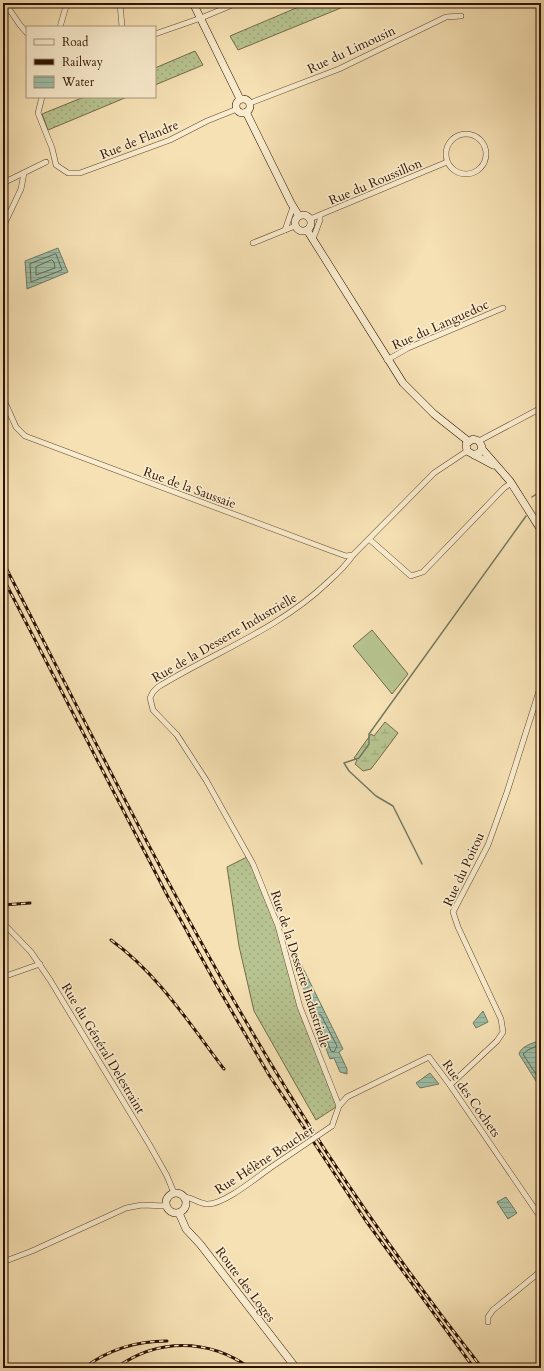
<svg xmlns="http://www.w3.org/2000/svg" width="544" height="1371" font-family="Cardo,serif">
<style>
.grass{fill:url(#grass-dots);stroke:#736b48}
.wetland{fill:url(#wetland-marsh);stroke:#736b48}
.pitch{fill:#b7c491;stroke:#736b48}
.water{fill:url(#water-rules);stroke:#727964}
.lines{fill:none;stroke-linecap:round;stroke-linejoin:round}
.shore{stroke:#666854;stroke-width:1}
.stream{stroke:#727964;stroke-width:1.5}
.street-casing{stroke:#61462d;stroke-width:6}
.secondary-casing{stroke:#2f1200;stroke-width:8}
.street{stroke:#f9ecce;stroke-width:5}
.secondary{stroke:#f9ecce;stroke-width:7}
.rail-casing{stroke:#2f1200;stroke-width:3}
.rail{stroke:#f9ecce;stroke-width:1.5;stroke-dasharray:4.5;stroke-linecap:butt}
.street-bridge-casing{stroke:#61462d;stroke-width:6;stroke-linecap:butt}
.street-bridge{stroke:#f9ecce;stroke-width:5}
.labels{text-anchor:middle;stroke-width:3.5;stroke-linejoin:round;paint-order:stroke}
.street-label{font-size:13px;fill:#2f1200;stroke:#f9ecce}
</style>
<defs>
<pattern id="grass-dots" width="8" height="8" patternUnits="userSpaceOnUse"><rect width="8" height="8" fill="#b7c491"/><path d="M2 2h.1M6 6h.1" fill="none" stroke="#9ea77b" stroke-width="1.8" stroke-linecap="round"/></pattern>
<pattern id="wetland-marsh" width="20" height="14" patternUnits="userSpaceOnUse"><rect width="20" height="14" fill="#b7c491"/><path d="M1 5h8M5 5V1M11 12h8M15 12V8" fill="none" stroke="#9ea77b"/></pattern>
<pattern id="water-rules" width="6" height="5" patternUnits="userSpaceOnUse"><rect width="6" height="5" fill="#9ebea7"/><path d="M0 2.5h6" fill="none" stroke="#88a28e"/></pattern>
</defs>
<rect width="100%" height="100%" fill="#f6e1b4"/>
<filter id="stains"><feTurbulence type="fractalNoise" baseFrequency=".005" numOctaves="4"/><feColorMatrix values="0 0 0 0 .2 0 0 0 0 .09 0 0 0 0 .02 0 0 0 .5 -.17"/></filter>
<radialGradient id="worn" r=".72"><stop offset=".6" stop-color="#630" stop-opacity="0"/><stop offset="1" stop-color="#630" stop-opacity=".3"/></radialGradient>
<g class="grass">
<path d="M308,3H353L238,50L230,36Z"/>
<path d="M195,51L203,65L155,85V68Z"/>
<path d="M84,97H127L48,130L42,114Z"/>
<path d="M249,856L273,911L301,1007L339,1105L316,1120L254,1011L239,946L227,867Z"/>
</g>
<path class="wetland" d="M385,722L398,733L371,769L363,771L355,764L357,760L354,758L371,734L374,736Z"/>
<path class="pitch" d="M372,630L408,674L392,694L353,646Z"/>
<g class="water">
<path d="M58,248L68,272L27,289L25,261Z"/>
<path d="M294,950L343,1049L339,1052L347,1069V1074L340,1072L334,1058L330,1059L309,1005L291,951Z"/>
<path d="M483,1011L488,1022L476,1028L473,1023Z"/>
<path d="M541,1040L539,1072L541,1089L519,1054C521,1046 533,1043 541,1040Z"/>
<path d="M430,1073L439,1084L420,1088L416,1083Z"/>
<path d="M506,1197L517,1213L508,1219L497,1202Z"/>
</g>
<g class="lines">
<g class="shore">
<path d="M56,254L62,270L31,282L30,264Z"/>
<path d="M52,260L54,262L55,268L36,275V267Z"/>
<path d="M318,1014L321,1015L337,1046L334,1052L331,1051L317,1016Z"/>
<path d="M541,1044L528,1050L523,1054L541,1082"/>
</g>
<g class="stream">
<path d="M532,497L541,491"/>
<path d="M422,864L393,806L376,796L349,771L344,763L359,758L369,744V734L526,516"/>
</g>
<defs>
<g id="street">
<path d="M5,3L20,25L27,33"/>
<path d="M120,3L122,27"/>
<path d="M60,27L67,3"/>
<path d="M155,34L201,18L237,3"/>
<path d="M42,97L38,113L52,148L56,165L68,173H80L170,140L207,121L237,109"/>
<path d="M250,103L339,69L446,17L461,16"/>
<circle cx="466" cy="154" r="20"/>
<path d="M3,183L46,162"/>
<path d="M310,219L447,162"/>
<path d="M3,227L21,189L24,173"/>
<path d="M285,230L293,207"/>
<path d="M313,239L320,220V216"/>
<path d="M253,243L295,226"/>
<path d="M387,360L408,348L503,308"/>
<path d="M3,398L16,427L25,436L332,551L346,556L353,555"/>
<path d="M479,441L541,408"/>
<path d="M369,539L411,576L423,572L504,488L511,483"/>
<path d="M3,923L31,952L50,980L149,1144L167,1176L174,1193"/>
<path d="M3,977L40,964"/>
<path d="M450,1085L497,1041L503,1032L501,1019L458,927L453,912L488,845L507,792L541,685"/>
<path d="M339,1106L300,1007L278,926L253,864L206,780L177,735L153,710L150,698L153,692L158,687C215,652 279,629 328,582C337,574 346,566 353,555L434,473L467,451"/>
<path d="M332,1126L339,1106L347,1097L429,1057L450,1085L541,1218"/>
<path d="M185,1197C193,1198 198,1203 206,1204C222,1206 256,1178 270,1168"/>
<path d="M3,1262L32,1251L126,1208L142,1205L166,1206"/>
<path d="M488,1322V1317L493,1310L541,1271"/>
</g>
<g id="secondary">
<path d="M193,3L240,99"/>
<circle cx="243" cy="106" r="7"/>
<path d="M246,112L291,203L299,216"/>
<circle cx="303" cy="223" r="8"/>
<path d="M307,230L403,383L434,414L468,441"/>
<path d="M482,449L510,481L541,530"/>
<path d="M474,455L480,452L482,447L479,441L473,439L466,444L467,451L493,465"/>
<circle cx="176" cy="1203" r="10"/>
<path d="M179,1213L186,1229L200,1244L296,1368"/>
</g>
</defs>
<use href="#street" class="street-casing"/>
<use href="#secondary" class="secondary-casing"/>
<use href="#street" class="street"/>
<use href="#secondary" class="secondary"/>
<defs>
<g id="rail">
<path d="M3,562C83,717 160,874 248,1025C317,1144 397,1260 482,1368"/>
<path d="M3,578L167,895L217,986L269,1075L366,1221L474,1368"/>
<path d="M3,905L30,903"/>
<path d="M111,940C158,974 189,1023 224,1069"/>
<path d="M84,1368C109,1349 136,1341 167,1341"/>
<path d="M116,1368C157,1338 208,1338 250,1368"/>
</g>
</defs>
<use href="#rail" class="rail-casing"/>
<use href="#rail" class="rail"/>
<defs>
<path id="street-bridge" d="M270,1168L332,1126"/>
</defs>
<use href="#street-bridge" class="street-bridge-casing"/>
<use href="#street-bridge" class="street-bridge"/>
</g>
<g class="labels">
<g class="street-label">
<text transform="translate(351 49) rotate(-25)" y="5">Rue du Limousin</text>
<text transform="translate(139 139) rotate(-22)" y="5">Rue de Flandre</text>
<text transform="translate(375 181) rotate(-23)" y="5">Rue du Roussillon</text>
<text transform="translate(440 324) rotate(-24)" y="5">Rue du Languedoc</text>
<text transform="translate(190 487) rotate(20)" y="5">Rue de la Saussaie</text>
<text transform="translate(224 637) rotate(-30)" y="5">Rue de la Desserte Industrielle</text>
<text transform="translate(463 869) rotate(-65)" y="5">Rue du Poitou</text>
<text transform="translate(301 969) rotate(72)" y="5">Rue de la Desserte Industrielle</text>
<text transform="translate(104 1048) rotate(59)" y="5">Rue du Général Delestraint</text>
<text transform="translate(472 1098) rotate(55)" y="5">Rue des Cochets</text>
<text transform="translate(264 1159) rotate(-33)" y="5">Rue Hélène Boucher</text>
<text transform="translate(246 1284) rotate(53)" y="5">Route des Loges</text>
</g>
</g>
<rect width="544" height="1371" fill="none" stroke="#f6e1b4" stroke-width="16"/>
<rect x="4" y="4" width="536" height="1363" fill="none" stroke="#2f1200" stroke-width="2"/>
<rect x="8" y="8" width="528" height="1355" fill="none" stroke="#2f1200"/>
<rect x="26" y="26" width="130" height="72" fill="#f9ecce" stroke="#a8957c"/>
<rect x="34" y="39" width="20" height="6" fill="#f9ecce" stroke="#a8957c"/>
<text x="62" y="46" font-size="12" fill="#2f1200">Road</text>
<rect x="34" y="59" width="20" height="6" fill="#2f1200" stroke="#a8957c"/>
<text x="62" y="66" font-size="12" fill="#2f1200">Railway</text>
<rect x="34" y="76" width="20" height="12" fill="url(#water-rules)" stroke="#a8957c"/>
<text x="62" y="86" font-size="12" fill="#2f1200">Water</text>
<rect width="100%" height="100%" filter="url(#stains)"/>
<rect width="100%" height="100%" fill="url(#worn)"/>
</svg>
